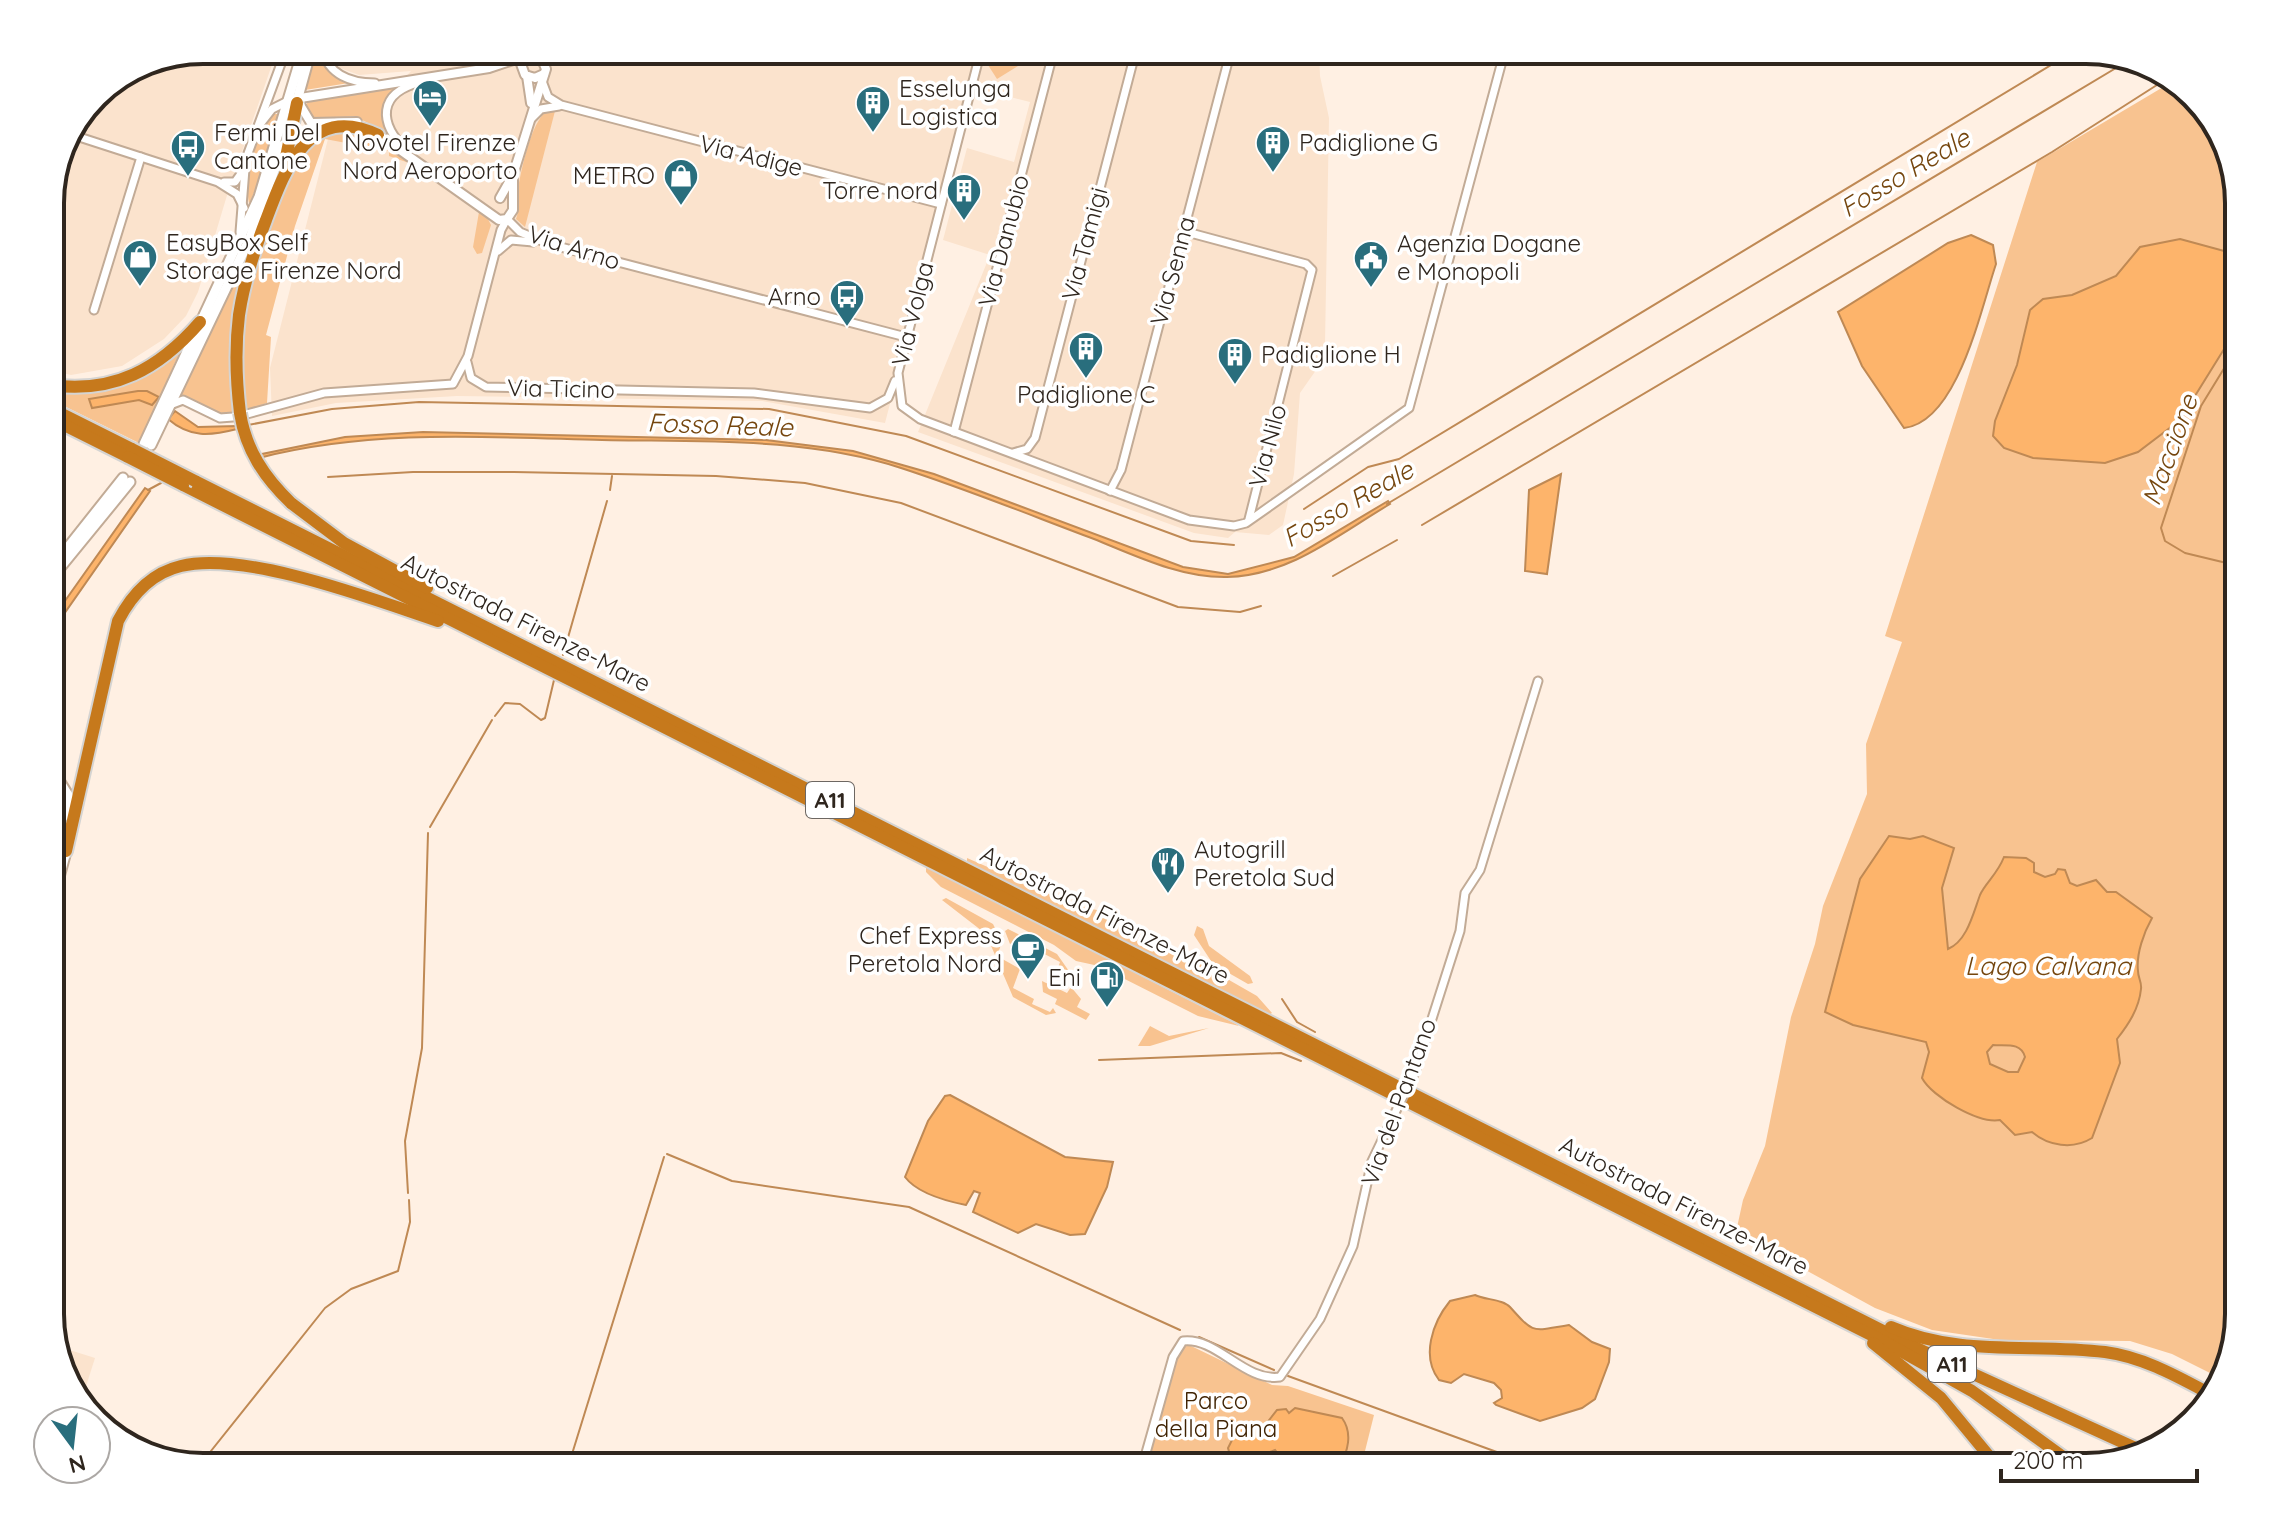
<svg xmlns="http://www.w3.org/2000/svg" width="2289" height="1517" font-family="Quicksand,sans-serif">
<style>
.built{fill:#fbe3cd}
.green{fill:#f8c390}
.water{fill:#fdb46b;stroke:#bf8954;stroke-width:2;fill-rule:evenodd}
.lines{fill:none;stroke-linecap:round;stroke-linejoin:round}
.stream{stroke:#bf8954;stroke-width:2}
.minor-casing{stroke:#c2ab96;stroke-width:11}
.tertiary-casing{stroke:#c2ab96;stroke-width:12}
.secondary-casing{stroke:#c2ab96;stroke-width:13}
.motorway-casing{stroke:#d5d4d2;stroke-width:16}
.minor{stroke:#fff;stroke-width:7}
.tertiary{stroke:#fff;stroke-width:8}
.secondary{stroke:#fff;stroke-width:9}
.motorway{stroke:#c6791c;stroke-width:12}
.minor-bridge-casing{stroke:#c2ab96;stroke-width:11;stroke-linecap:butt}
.motorway-bridge-casing{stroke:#d5d4d2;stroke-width:16;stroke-linecap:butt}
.minor-bridge{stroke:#fff;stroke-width:7}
.motorway-bridge{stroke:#c6791c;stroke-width:12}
.labels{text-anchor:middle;stroke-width:7;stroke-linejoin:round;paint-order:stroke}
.shield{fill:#fff;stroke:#6d6762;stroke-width:2}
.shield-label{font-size:22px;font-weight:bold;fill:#2f261e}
.poi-label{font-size:24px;fill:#2f261e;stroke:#fff;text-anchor:start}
.street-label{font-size:24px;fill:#2f261e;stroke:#fff}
.park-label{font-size:24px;fill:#402303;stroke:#fff}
.water-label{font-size:26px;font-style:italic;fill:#75460e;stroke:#fff}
.rim{fill:none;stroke:#2f261e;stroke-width:4}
</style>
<rect width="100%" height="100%" fill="#fff0e3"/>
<g class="built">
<path d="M203,50H277L228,192L198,292L186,316L164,339L122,366L71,375L50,370V193L95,94L145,61Z"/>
<path d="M329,50H1319L1320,76L1329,118L1325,344L1321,363L1300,393L1294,474L1283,525L1269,535L1235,532L1228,538L1194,533L918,432L990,255L943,240L967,148L1014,162L1030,102L972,87L885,423L762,401L457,396L336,403L272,416L270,368L329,135L373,146L383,103L411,71L359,75L340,68Z"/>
<path d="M57,1346L95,1358L81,1402L70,1390Z"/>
</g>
<g class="green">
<path d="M315,50H319L333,73L349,83L305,90Z"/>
<path d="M1013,50H1019L1026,61L997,79L988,65Z"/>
<path d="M2175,80L2219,127L2239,202V1315L2220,1378L2172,1354L2130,1341L2000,1340L1932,1330L1875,1308L1736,1232L1743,1200L1765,1146L1791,1017L1815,944L1823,906L1867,794L1866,744L1902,642L1885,636L2037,162Z"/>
<path d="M409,83C388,92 380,112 388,133L354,116L313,121L305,106L310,99Z"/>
<path d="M555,111L525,227L516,219C520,209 515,203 517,194C521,171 529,130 544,113Z"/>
<path d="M274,114H279L262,175L249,204C244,175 252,134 274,114Z"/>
<path d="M334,131L371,134L485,213L491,225L482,253L477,254L473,247L479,212L409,163L389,156V151L325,139L295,226L266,335L271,337L267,403L245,411L240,336L250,278L291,166L316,139Z"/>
<path d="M240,265L244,266L235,414L223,416L206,409L179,393Z"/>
<path d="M182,347L139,443L50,399V389L145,375Z"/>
<path d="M967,858L1077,906L1112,913L1257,996L1272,1013L1269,1015L967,862Z"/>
<path d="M926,867L1236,1024L1239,1026L1198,1016L1099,966L1076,961L1054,945L941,887L926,872Z"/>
<path d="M946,898L993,924L1002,942L997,956L1020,969L1013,988L1034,999L1032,1004L1050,1012L1053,1008L1056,1013L1046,1015L1013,997L986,934L942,900Z"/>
<path d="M1197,926L1203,929L1209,946L1250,976L1253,983L1248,984L1213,964L1194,935Z"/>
<path d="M1008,929L1057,954L1071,974L1058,968L1060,962L1017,940L1010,944L1005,931Z"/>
<path d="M1042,981L1067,993L1071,987L1081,999L1077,1007L1090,1014L1086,1020L1055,1004L1057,999L1043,992Z"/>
<path d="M1150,1026L1169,1036L1209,1028L1150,1046H1138Z"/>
<path d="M1187,1344L1272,1385L1288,1386L1374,1415L1361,1467H1146L1179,1352Z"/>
</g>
<g class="water">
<path d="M1971,235L1993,245L1996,264C1981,308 1958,422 1904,428L1862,366L1838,312L1948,243Z"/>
<path d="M2180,239L2239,255V325L2180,420L2171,427L2138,452L2105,463L2033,458L2004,448L1993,436L1995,421L2017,365L2030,310L2043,299L2072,295L2116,276L2140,247Z"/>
<path d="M138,391H147L159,397L152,405L139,400L92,408L89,399Z"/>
<path d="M175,411L198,427L237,426V429C210,436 190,438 168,419Z"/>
<path d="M423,432L766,440L853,451L934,474L1183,567L1228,574L1294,557L1388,501L1390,504C1339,534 1289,576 1227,577C1181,578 1136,556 1094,539C1030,515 966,489 901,468C805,437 702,442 602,440C487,437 371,429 259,458L257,455L345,437Z"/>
<path d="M1561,474L1547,574L1525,571L1529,490Z"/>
<path d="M145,488L150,491L50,634V622Z"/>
<path d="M1889,836L1910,839L1923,836L1954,848L1942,888L1948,949C1967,941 1973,914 1980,895C1985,883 1997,875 2004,857L2026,858L2034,863V872L2045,877L2055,874L2058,869L2065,870L2070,883L2077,886L2096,880L2107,892H2116L2152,918C2144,932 2136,954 2138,971C2138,978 2142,982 2141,989C2139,1009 2128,1025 2117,1039L2120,1063L2092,1138C2073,1150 2048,1146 2032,1132L2015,1135L2000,1120C1979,1124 1932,1097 1922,1078L1929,1052L1926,1042L1853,1025L1825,1012L1860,879ZM1993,1045C2006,1046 2021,1042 2025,1057L2018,1072H2008L1990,1064L1987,1052Z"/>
<path d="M950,1095L1065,1157L1113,1162L1107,1187L1085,1234L1070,1235L1036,1224L1018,1233L973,1212L980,1193L974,1191L966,1205C946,1201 917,1193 905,1177L928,1121L945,1096Z"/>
<path d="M1475,1295C1485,1300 1503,1299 1510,1307C1535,1335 1532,1331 1569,1325L1592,1342L1610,1349L1609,1362L1595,1399L1582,1408L1540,1421L1496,1405L1494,1403L1502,1398L1501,1390L1494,1383L1464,1374L1451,1383L1439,1380C1421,1357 1432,1323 1450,1301Z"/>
<path d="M1295,1408L1342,1418C1353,1433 1348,1452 1339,1467H1284V1463L1280,1467V1456L1275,1450L1270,1452V1458L1231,1467L1234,1459L1223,1467H1189L1190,1459L1201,1453L1223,1462L1230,1455L1228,1448L1239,1426L1266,1424L1277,1410L1286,1409L1289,1413Z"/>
</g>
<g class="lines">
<g class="stream">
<path d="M2064,50L2061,59L2076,50"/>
<path d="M2239,344L2201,406L2161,528L2165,541L2185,553L2239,566"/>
<path d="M248,425L332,409L419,402L769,409L906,436L1191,541L1234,545"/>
<path d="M328,477L413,472H514L716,476L805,483L901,503L1178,607L1240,612L1261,606"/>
<path d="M148,490L161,483"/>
<path d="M610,490L612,476"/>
<path d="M1387,504L2126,62"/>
<path d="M1304,509L1368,467L1399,459L2061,59"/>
<path d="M1422,525L2052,152L2171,76"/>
<path d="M1333,576L1397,540"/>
<path d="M563,655L607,501"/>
<path d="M495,716L505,703L520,704L541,720L545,718L554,680"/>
<path d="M430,827L492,720"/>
<path d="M1282,999L1297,1022L1315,1032"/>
<path d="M1099,1060L1281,1053L1301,1061"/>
<path d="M667,1154L732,1181L909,1207L1180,1330"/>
<path d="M408,1193L405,1141L422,1048L428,833"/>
<path d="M1199,1337L1274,1370"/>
<path d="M1288,1376L1538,1467"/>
<path d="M199,1466L325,1308L351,1289L398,1271L410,1222L409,1200"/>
<path d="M568,1467L664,1157"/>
</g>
<defs>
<g id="minor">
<path d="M322,50C329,75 351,83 375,83"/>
<path d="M981,50L898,373L902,406L920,419L1189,520L1234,526L1246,523L1409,408L1505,50"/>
<path d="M546,63L548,50"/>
<path d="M542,81L548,97L561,105L941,204"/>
<path d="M532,118L541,109L559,106"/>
<path d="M261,123L272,109L290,100"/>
<path d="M76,136L218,182L237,194L244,208"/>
<path d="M407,151C378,123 377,93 421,82"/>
<path d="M224,182H235L240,175L286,50"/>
<path d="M1183,231L1306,264L1312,270L1249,519"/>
<path d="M240,232L245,169"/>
<path d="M498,251L511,240L533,242"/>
<path d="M94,310L141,157"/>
<path d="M467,362L471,378L486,387L754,393L870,408L888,398L895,381"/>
<path d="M170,405L183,400L220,418L233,417"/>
<path d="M247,414L324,393L453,384L468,356L501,230L507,219L520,232L549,244L906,337"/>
<path d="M954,432L1054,50"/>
<path d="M1013,453L1027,449L1035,438L1136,50"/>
<path d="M1110,491L1121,470L1231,50"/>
<path d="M1415,1072L1460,931L1465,893L1480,870L1538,681"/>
<path d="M1142,1467L1173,1357L1183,1341C1217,1337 1244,1382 1280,1377L1320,1319L1353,1246L1372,1161L1392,1119"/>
</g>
<g id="tertiary">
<path d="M527,56L521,64L525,75L535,78L544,74"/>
<path d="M527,76L531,103"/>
<path d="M294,99L489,68L531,54L540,55L546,69L513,175L500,198"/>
<path d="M299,103L311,123L357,122"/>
<path d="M376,133L499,220L507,219L513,210V180"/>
</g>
<g id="secondary">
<path d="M295,108L311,50"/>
<path d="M144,444L259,197L303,50"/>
<path d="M151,445L250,238L283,145"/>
<path d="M50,570L123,478"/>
<path d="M50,580L130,482"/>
<path d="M50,766L68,795L70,817"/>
<path d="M50,910L67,848"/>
</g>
<g id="motorway">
<path d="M285,162L297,103"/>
<path d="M50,385C114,394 159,369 200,322"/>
<path d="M50,408L132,449"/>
<path d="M240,413C236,380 235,347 239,315C244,282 254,251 266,220C285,169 309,102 378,135"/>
<path d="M50,418L128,457"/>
<path d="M195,481L1925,1352L2144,1452"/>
<path d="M183,485L1883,1341L1972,1391L2077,1467"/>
<path d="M291,503L344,543L427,588"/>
<path d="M66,851L118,621C131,596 151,573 181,566C244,550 375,600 438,621"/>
<path d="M1891,1327C1960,1357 2033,1343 2105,1352C2144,1357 2180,1378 2214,1396"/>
<path d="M1873,1343L1941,1398L1998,1467"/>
</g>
</defs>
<use href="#minor" class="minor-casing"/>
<use href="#tertiary" class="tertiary-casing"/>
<use href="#secondary" class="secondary-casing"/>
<use href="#motorway" class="motorway-casing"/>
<use href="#minor" class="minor"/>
<use href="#tertiary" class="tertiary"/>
<use href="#secondary" class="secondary"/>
<use href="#motorway" class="motorway"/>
<defs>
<path id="minor-bridge" d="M1392,1119L1415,1072"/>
<g id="motorway-bridge">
<path d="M240,413C246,450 264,477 291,503"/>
<path d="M132,449L195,481"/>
<path d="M128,457L183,485"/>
</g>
</defs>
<use href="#minor-bridge" class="minor-bridge-casing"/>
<use href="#motorway-bridge" class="motorway-bridge-casing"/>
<use href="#minor-bridge" class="minor-bridge"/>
<use href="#motorway-bridge" class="motorway-bridge"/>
</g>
<defs>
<symbol id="hotel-pin" viewBox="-11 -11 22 30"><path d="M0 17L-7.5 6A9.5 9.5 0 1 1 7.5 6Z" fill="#296e7d" stroke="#fff"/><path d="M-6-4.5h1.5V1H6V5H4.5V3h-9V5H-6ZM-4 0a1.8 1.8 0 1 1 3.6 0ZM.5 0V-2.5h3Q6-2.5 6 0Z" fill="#fff"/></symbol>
<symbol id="building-pin" viewBox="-11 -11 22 30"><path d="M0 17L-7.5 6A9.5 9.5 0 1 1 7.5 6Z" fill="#296e7d" stroke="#fff"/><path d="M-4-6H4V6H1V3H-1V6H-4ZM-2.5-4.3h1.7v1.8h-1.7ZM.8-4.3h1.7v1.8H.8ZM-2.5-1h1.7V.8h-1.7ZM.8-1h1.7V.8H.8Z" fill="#fff"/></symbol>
<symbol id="bus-pin" viewBox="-11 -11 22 30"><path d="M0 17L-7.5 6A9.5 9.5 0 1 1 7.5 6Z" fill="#296e7d" stroke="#fff"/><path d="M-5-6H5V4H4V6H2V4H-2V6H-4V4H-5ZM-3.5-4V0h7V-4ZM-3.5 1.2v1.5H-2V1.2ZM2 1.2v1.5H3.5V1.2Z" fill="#fff"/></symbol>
<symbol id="shop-pin" viewBox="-11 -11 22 30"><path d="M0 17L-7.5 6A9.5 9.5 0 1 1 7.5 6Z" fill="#296e7d" stroke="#fff"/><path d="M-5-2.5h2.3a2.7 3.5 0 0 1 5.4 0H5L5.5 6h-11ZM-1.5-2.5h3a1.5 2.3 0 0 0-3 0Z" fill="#fff"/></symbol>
<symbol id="civic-pin" viewBox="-11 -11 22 30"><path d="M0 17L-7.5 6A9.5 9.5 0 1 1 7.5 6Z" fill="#296e7d" stroke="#fff"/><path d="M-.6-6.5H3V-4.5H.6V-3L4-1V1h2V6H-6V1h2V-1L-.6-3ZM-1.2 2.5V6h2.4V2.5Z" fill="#fff"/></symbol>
<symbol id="restaurant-pin" viewBox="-11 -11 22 30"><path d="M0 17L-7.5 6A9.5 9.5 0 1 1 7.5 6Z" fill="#296e7d" stroke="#fff"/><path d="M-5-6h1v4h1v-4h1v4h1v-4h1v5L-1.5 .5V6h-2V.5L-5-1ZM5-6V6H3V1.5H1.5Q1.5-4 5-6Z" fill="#fff"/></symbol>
<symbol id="cafe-pin" viewBox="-11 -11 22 30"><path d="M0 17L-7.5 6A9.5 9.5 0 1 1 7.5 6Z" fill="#296e7d" stroke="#fff"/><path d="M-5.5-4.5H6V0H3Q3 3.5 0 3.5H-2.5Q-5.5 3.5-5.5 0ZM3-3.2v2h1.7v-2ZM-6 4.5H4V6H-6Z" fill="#fff"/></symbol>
<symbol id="fuel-pin" viewBox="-11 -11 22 30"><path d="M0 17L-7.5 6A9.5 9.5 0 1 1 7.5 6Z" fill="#296e7d" stroke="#fff"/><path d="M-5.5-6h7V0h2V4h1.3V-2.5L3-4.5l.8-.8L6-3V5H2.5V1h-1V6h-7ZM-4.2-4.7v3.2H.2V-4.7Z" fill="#fff"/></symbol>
</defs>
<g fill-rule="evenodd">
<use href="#hotel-pin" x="410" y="77" width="40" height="54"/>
<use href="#building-pin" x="853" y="83" width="40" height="54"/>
<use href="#building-pin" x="1253" y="123" width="40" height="54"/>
<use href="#bus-pin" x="168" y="127" width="40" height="54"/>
<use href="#shop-pin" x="661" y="156" width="40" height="54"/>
<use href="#building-pin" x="944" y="171" width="40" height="54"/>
<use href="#shop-pin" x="120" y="237" width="40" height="54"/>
<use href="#civic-pin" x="1351" y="238" width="40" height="54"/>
<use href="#bus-pin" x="827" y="277" width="40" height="54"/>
<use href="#building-pin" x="1066" y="329" width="40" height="54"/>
<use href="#building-pin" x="1215" y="335" width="40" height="54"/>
<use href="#restaurant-pin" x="1148" y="844" width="40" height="54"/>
<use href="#cafe-pin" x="1008" y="930" width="40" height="54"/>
<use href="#fuel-pin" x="1087" y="958" width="40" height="54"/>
</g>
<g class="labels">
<g class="shield">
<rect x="806" y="782" width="48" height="36" rx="6"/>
<rect x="1928" y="1346" width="48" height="36" rx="6"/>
</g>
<g class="shield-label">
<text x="830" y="808">A11</text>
<text x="1952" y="1372">A11</text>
</g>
<g class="poi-label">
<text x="899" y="97">Esselunga<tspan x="899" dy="28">Logistica</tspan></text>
<text x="214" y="141">Fermi Del<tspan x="214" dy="28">Cantone</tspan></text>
<text x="430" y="151" text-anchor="middle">Novotel Firenze<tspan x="430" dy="28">Nord Aeroporto</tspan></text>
<text x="1299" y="151">Padiglione G</text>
<text x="655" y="184" text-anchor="end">METRO</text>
<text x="938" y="199" text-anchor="end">Torre nord</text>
<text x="166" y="251">EasyBox Self<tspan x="166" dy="28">Storage Firenze Nord</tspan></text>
<text x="1397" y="252">Agenzia Dogane<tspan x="1397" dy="28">e Monopoli</tspan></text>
<text x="821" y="305" text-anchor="end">Arno</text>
<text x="1261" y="363">Padiglione H</text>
<text x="1086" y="403" text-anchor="middle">Padiglione C</text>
<text x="1194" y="858">Autogrill<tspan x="1194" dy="28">Peretola Sud</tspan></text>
<text x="1002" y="944" text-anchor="end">Chef Express<tspan x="1002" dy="28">Peretola Nord</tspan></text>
<text x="1081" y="986" text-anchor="end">Eni</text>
</g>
<g class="street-label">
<text transform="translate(751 156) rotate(14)" y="8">Via Adige</text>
<text transform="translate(1004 241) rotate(-75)" y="8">Via Danubio</text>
<text transform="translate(1085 244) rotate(-75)" y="8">Via Tamigi</text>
<text transform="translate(574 248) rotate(18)" y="8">Via Arno</text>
<text transform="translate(1173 271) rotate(-75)" y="8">Via Senna</text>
<text transform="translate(913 314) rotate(-76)" y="8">Via Volga</text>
<text transform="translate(561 389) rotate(1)" y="8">Via Ticino</text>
<text transform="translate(1268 446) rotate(-75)" y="8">Via Nilo</text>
<text transform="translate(526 623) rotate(27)" y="8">Autostrada Firenze-Mare</text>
<text transform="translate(1105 915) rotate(27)" y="8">Autostrada Firenze-Mare</text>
<text transform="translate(1399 1102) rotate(-70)" y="8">Via del Pantano</text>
<text transform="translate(1684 1206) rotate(27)" y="8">Autostrada Firenze-Mare</text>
</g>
<g class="park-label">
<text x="1216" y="1409">Parco<tspan x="1216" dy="28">della Piana</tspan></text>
</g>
<g class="water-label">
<text transform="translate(1905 173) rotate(-31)" y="9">Fosso Reale</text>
<text transform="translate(720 425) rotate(2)" y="9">Fosso Reale</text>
<text transform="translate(2170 450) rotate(-70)" y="9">Maccione</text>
<text transform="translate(1348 504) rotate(-30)" y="9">Fosso Reale</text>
<text x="2048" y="975">Lago Calvana</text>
</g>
</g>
<path d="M0 0H2289V1517H0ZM203 64H2086A139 139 0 0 1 2225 203V1314A139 139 0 0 1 2086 1453H203A139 139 0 0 1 64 1314V203A139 139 0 0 1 203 64Z" fill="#fff" fill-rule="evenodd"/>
<path class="rim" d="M203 64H2086A139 139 0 0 1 2225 203V1314A139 139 0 0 1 2086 1453H203A139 139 0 0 1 64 1314V203A139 139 0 0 1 203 64Z"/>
<g transform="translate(72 1445) rotate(165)"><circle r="38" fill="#ffffff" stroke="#aca8a5" stroke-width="2"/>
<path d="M0-6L14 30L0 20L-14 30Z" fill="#296e7d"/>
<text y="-12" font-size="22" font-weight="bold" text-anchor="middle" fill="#2f261e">N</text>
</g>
<path d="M2001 1469v12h196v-12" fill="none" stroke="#2f261e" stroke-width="4"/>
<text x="2013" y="1469" font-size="24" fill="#2f261e" stroke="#ffffff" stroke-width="6" paint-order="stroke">200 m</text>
</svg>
